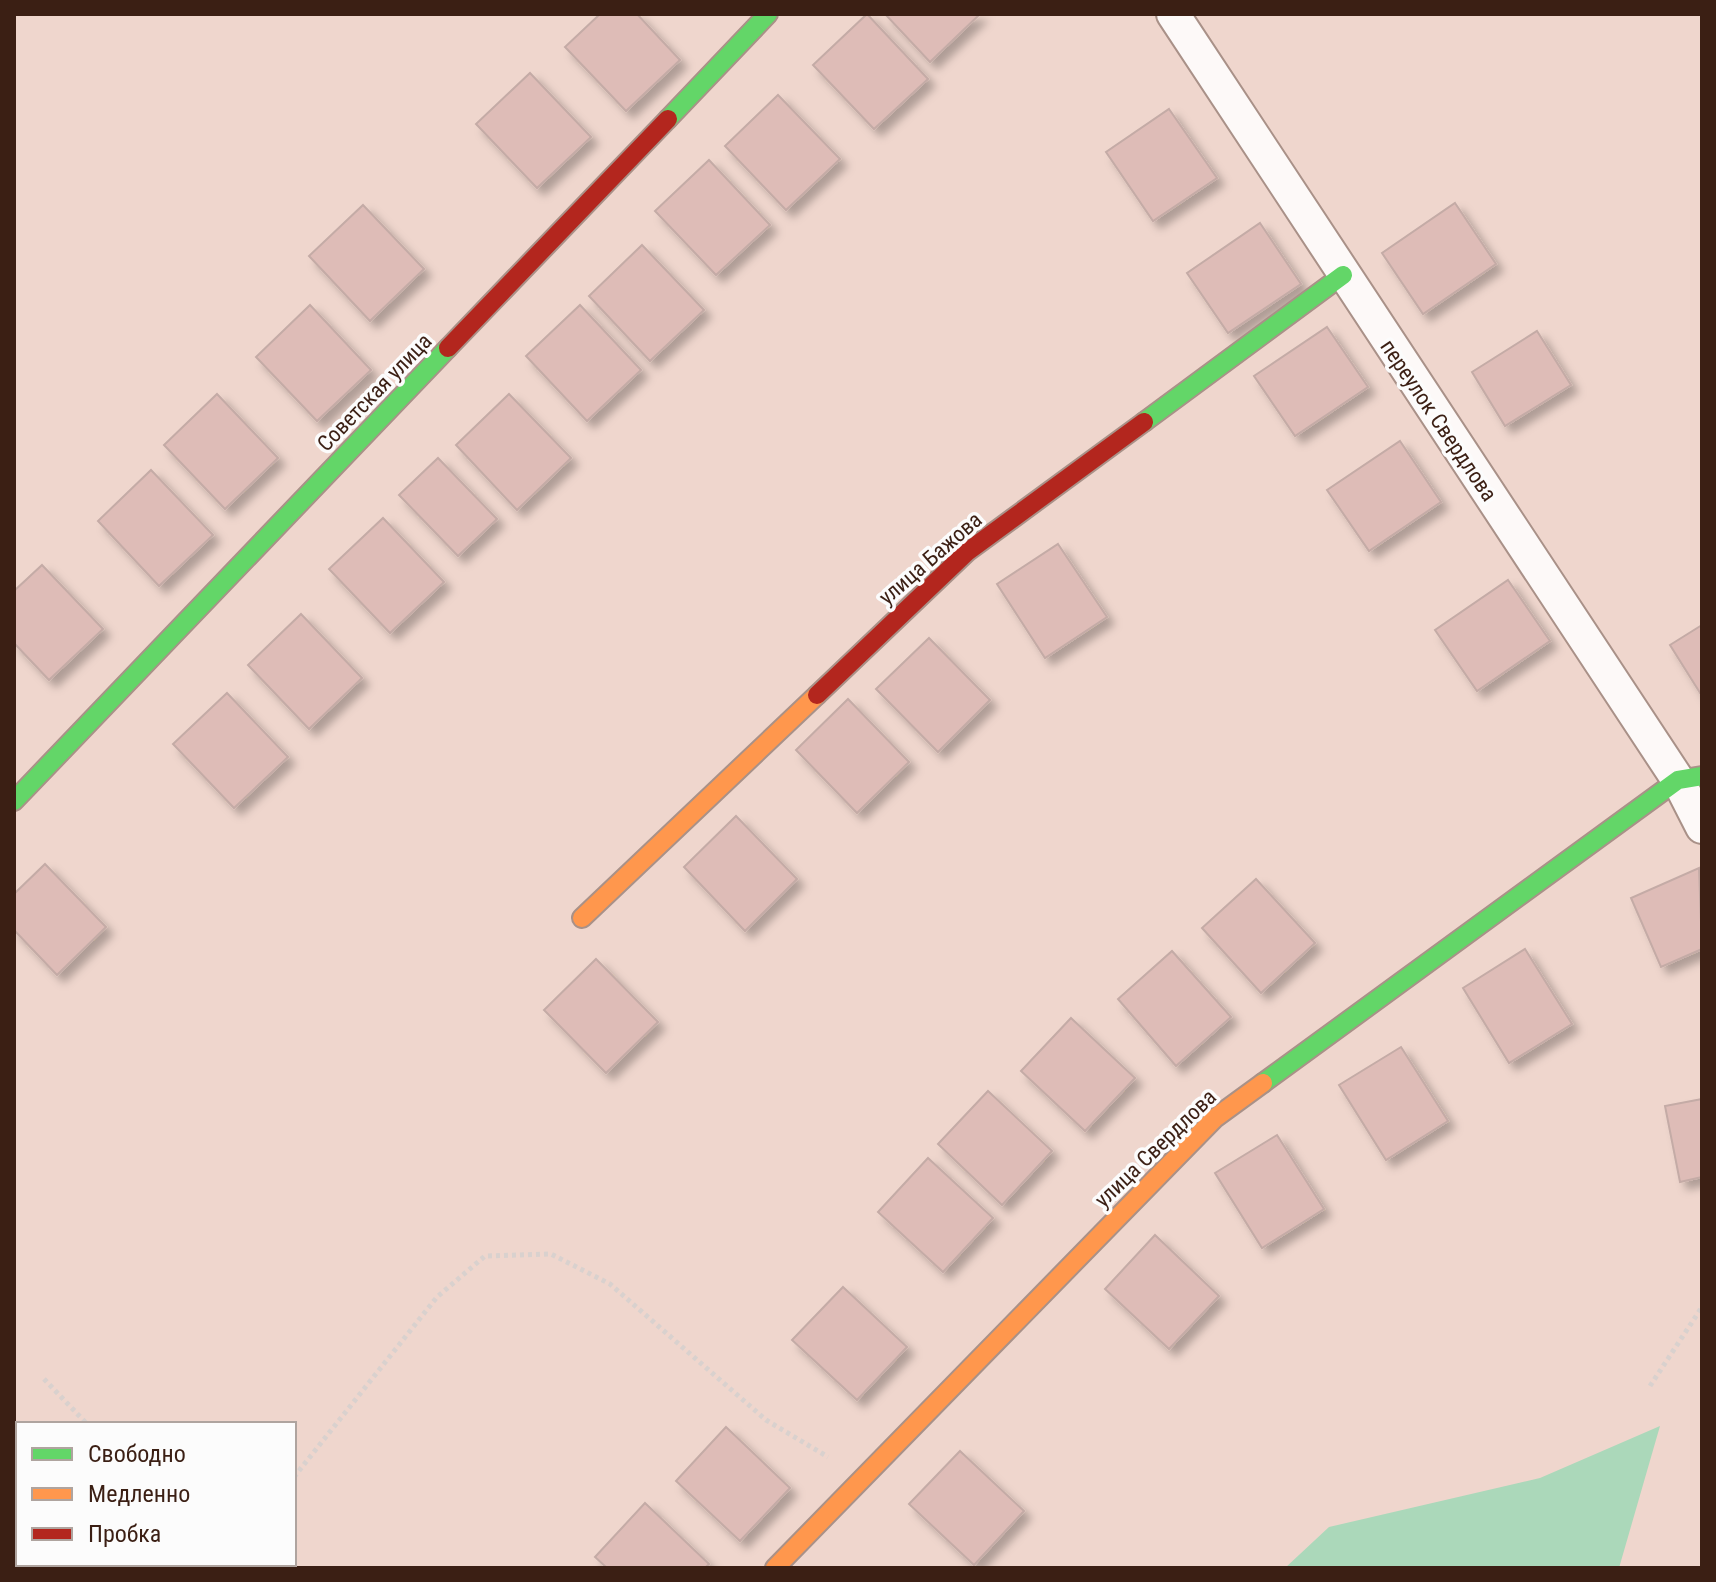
<svg xmlns="http://www.w3.org/2000/svg" width="1716" height="1582" font-family="'Roboto Condensed',sans-serif">
<style>
.green{fill:#abd8ba}
.building{fill:#debcb7;stroke:#c4aba6;stroke-width:2;filter:url(#shadow)}
.lines{fill:none;stroke-linecap:round;stroke-linejoin:round}
.street-casing{stroke:#a99188;stroke-width:36}
.fast-casing{stroke:#a99188;stroke-width:22}
.slow-casing{stroke:#a99188;stroke-width:22}
.jam-casing{stroke:#a99188;stroke-width:22}
.path{stroke:#d9d1ce;stroke-width:5;stroke-dasharray:4 4;stroke-linecap:butt}
.street{stroke:#fdf9f8;stroke-width:32}
.fast{stroke:#63d668;stroke-width:18}
.slow{stroke:#ff974d;stroke-width:18}
.jam{stroke:#b3261e;stroke-width:18}
.labels{text-anchor:middle;stroke-width:7;stroke-linejoin:round;paint-order:stroke}
.street-label{font-size:22px;fill:#3b1f14;stroke:#fcfcfc}
</style>
<defs>
<filter id="shadow"><feDropShadow dx="7" dy="7" stdDeviation="4" flood-color="#0004"/></filter>
</defs>
<rect width="100%" height="100%" fill="#efd6cd"/>
<path class="green" d="M1660,1426L1619,1568H1285L1329,1527L1540,1478Z"/>
<g class="building">
<path d="M600,14H637L680,60L626,111L565,47Z"/>
<path d="M867,14L928,79L874,129L813,65Z"/>
<path d="M885,14H980L930,62Z"/>
<path d="M530,73L591,137L537,188L476,124Z"/>
<path d="M778,95L840,159L786,210L725,146Z"/>
<path d="M1169,109L1217,178L1153,221L1106,152Z"/>
<path d="M709,160L770,225L716,275L655,211Z"/>
<path d="M1455,203L1496,264L1423,314L1382,253Z"/>
<path d="M363,205L424,269L370,321L309,256Z"/>
<path d="M1260,223L1301,284L1228,333L1187,273Z"/>
<path d="M642,245L704,310L650,361L589,296Z"/>
<path d="M310,305L371,370L317,421L256,357Z"/>
<path d="M580,305L641,370L587,421L526,356Z"/>
<path d="M1327,327L1368,387L1295,436L1254,376Z"/>
<path d="M1537,331L1571,385L1505,426L1472,372Z"/>
<path d="M217,394L278,458L225,509L164,445Z"/>
<path d="M509,394L571,458L517,510L456,445Z"/>
<path d="M1400,441L1441,502L1369,551L1327,490Z"/>
<path d="M438,458L497,519L458,556L399,495Z"/>
<path d="M151,470L213,535L159,586L98,521Z"/>
<path d="M383,518L444,582L390,633L329,569Z"/>
<path d="M1058,544L1107,617L1045,658L997,584Z"/>
<path d="M42,565L103,629L49,680L14,643V591Z"/>
<path d="M1508,580L1550,641L1477,691L1435,630Z"/>
<path d="M301,614L362,678L309,729L248,665Z"/>
<path d="M1702,625V696L1670,645Z"/>
<path d="M929,638L990,700L938,752L876,689Z"/>
<path d="M227,693L288,757L234,808L173,744Z"/>
<path d="M848,699L909,762L857,813L796,750Z"/>
<path d="M736,816L797,879L745,931L684,867Z"/>
<path d="M45,864L106,927L57,975L14,930V894Z"/>
<path d="M1699,868L1702,949L1661,967L1631,898Z"/>
<path d="M1256,879L1315,943L1261,993L1202,928Z"/>
<path d="M1525,949L1572,1024L1509,1063L1463,988Z"/>
<path d="M1172,951L1231,1017L1176,1066L1118,999Z"/>
<path d="M596,959L658,1022L606,1073L544,1010Z"/>
<path d="M1071,1018L1135,1078L1085,1131L1021,1071Z"/>
<path d="M1401,1047L1448,1121L1386,1160L1339,1085Z"/>
<path d="M988,1091L1052,1151L1002,1205L938,1144Z"/>
<path d="M1702,1099V1177L1680,1182L1665,1106Z"/>
<path d="M1277,1135L1324,1209L1262,1248L1215,1173Z"/>
<path d="M928,1158L993,1218L943,1272L878,1212Z"/>
<path d="M1155,1235L1219,1296L1169,1349L1105,1289Z"/>
<path d="M843,1287L907,1347L857,1400L792,1340Z"/>
<path d="M726,1427L790,1488L740,1541L676,1481Z"/>
<path d="M960,1451L1024,1511L974,1565L909,1504Z"/>
<path d="M645,1503L709,1564L705,1568H607L595,1557Z"/>
</g>
<g class="lines">
<defs>
<path id="street" d="M1173,14L1678,780L1702,827"/>
<g id="fast">
<path d="M668,119L768,14"/>
<path d="M1144,422L1343,275"/>
<path d="M14,801L448,348"/>
<path d="M1263,1083L1678,780L1702,776"/>
</g>
<g id="slow">
<path d="M582,918L817,695"/>
<path d="M775,1568L1215,1118L1263,1083"/>
</g>
<g id="jam">
<path d="M448,348L668,119"/>
<path d="M817,695L967,552L1144,422"/>
</g>
</defs>
<use href="#street" class="street-casing"/>
<use href="#fast" class="fast-casing"/>
<use href="#slow" class="slow-casing"/>
<use href="#jam" class="jam-casing"/>
<g class="path">
<path d="M44,1379L87,1424"/>
<path d="M1650,1386L1702,1307"/>
<path d="M294,1477L437,1297L485,1256L551,1254L610,1284L766,1420L828,1457"/>
</g>
<use href="#street" class="street"/>
<use href="#fast" class="fast"/>
<use href="#slow" class="slow"/>
<use href="#jam" class="jam"/>
</g>
<g class="labels">
<g class="street-label">
<text transform="translate(374 392) rotate(-46)" y="8">Советская улица</text>
<text transform="translate(1439 420) rotate(56)" y="8">переулок Свердлова</text>
<text transform="translate(930 558) rotate(-41)" y="8">улица Бажова</text>
<text transform="translate(1155 1148) rotate(-44)" y="8">улица Свердлова</text>
</g>
</g>
<rect width="1716" height="1582" fill="none" stroke="#3b1f14" stroke-width="32"/>
<rect x="16" y="1422" width="280" height="144" fill="#fcfcfc" stroke="#afa49f" stroke-width="2"/>
<rect x="32" y="1448" width="40" height="12" fill="#63d668" stroke="#afa49f" stroke-width="2"/>
<text x="88" y="1462" font-size="24" fill="#3b1f14">Свободно</text>
<rect x="32" y="1488" width="40" height="12" fill="#ff974d" stroke="#afa49f" stroke-width="2"/>
<text x="88" y="1502" font-size="24" fill="#3b1f14">Медленно</text>
<rect x="32" y="1528" width="40" height="12" fill="#b3261e" stroke="#afa49f" stroke-width="2"/>
<text x="88" y="1542" font-size="24" fill="#3b1f14">Пробка</text>
</svg>
